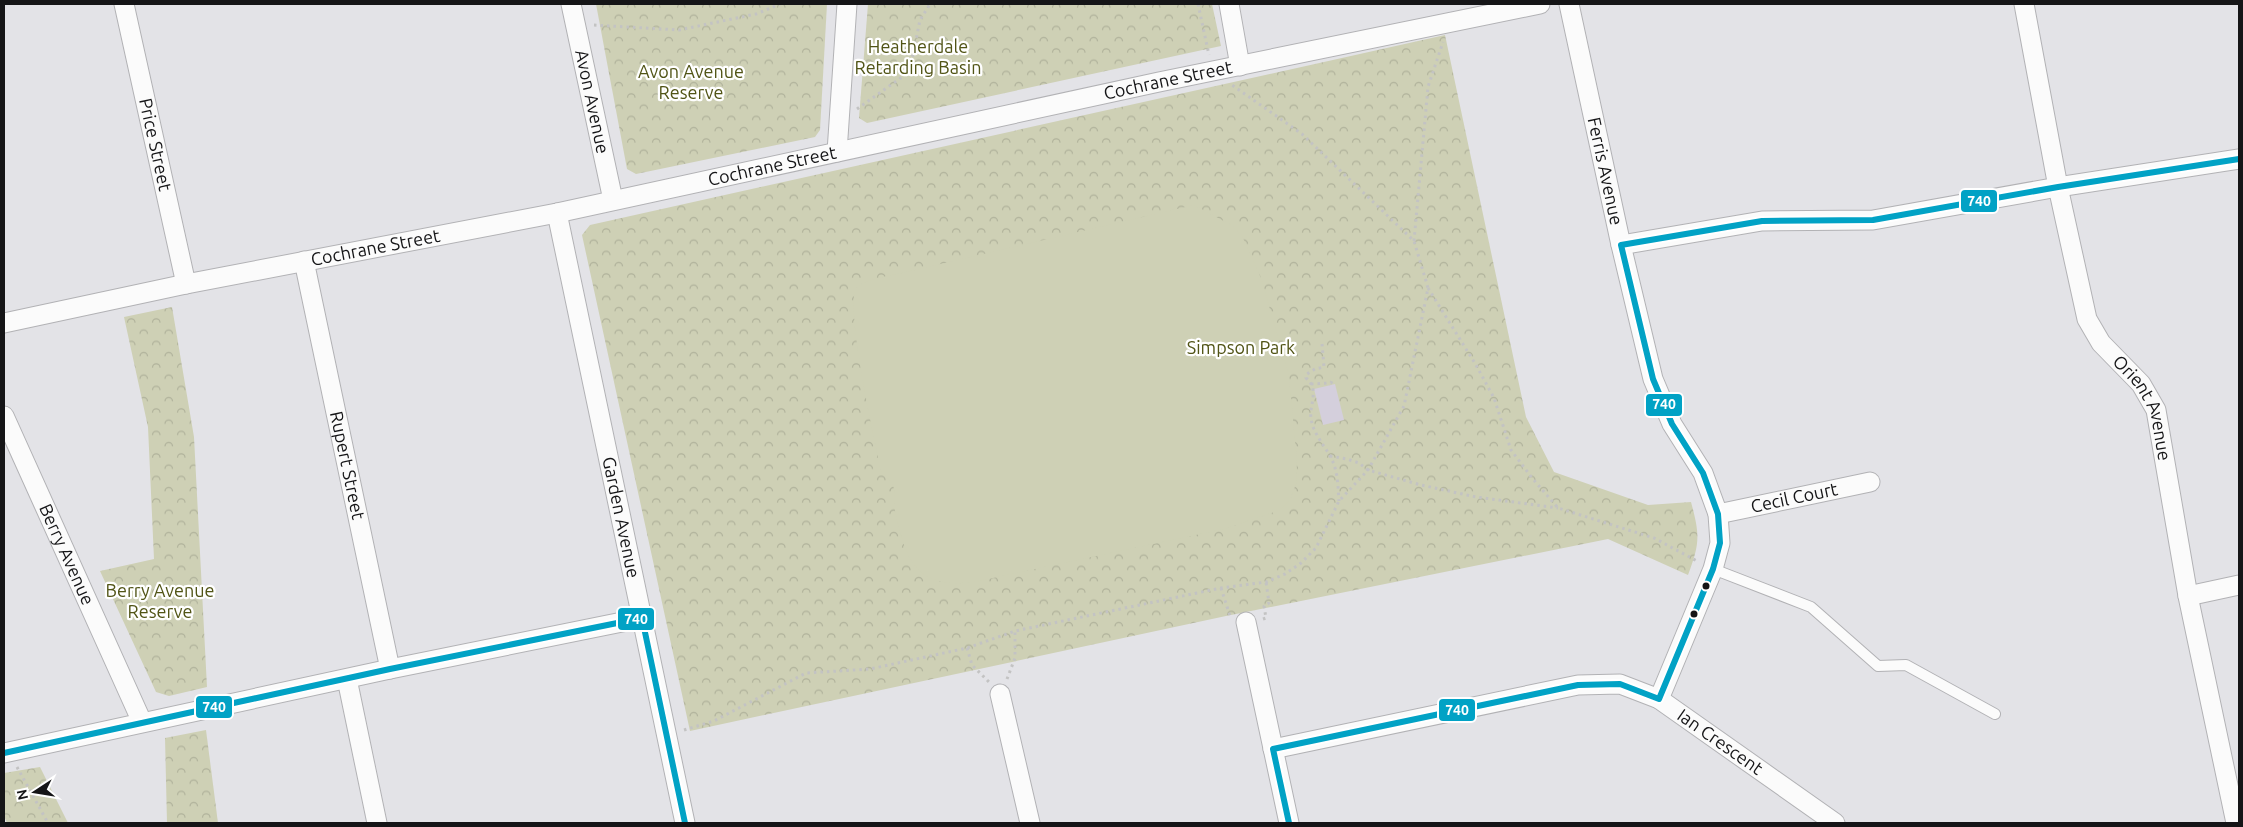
<svg xmlns="http://www.w3.org/2000/svg" width="2243" height="827" font-family="Ubuntu,sans-serif">
<style>
.forest{fill:url(#forest-crowns)}
.garden{fill:#ced0b5}
.building{fill:#d4cfdc}
.lines{fill:none;stroke-linecap:round;stroke-linejoin:round}
.lane-casing{stroke:#b2b2b5;stroke-width:12}
.street-casing{stroke:#b2b2b5;stroke-width:21}
.path{stroke:#c3c3c3;stroke-width:3;stroke-dasharray:2.5 4;stroke-linecap:butt}
.lane{stroke:#fbfbfb;stroke-width:10}
.street{stroke:#fbfbfb;stroke-width:19}
.bus-1-casing{stroke:#fff;stroke-width:10}
.bus-1{stroke:#01a2c5;stroke-width:6}
.bus-dot{fill:#151517;stroke:#fff;stroke-width:2}
.labels{text-anchor:middle;stroke-width:4.5;stroke-linejoin:round;paint-order:stroke}
.park-label{font-size:18px;fill:#515416;stroke:#fff}
.street-label{font-size:18px;fill:#151517;stroke:#fff}
.line-badge{stroke:#fff;stroke-width:2}
.badge-label{font-size:14px;text-anchor:middle;font-weight:bold;fill:#fff}
</style>
<defs>
<pattern id="forest-crowns" width="20" height="18" patternUnits="userSpaceOnUse" patternTransform="scale(1.25)"><rect width="20" height="18" fill="#ced0b5"/><path d="M2 6a3 3 0 1 1 6 0M12 15a3 3 0 1 1 6 0" fill="none" stroke="#b0b29b"/></pattern>
</defs>
<rect width="100%" height="100%" fill="#e3e3e7"/>
<g class="forest">
<path d="M596,4H827L820,130L815,137L636,174L627,169Z"/>
<path d="M868,4H1212L1221,46L867,123L859,118Z"/>
<path d="M1445,35L1526,417L1554,472L1648,505L1691,502C1700,535 1700,543 1688,575L1608,539L1226,616L690,731L582,235L590,225Z"/>
<path d="M172,307L194,437L207,687L169,696L156,692L100,571L154,559L148,427L124,317Z"/>
<path d="M206,730L218,823H167L165,738Z"/>
<path d="M40,767L68,823H7L4,816V773Z"/>
</g>
<path class="garden" d="M1194,205L1233,226L1243,238L1261,278L1289,376L1297,462L1296,484L1290,500L1280,510L1224,529L974,582C919,589 907,564 896,516C893,506 896,495 893,485C891,480 884,475 881,471C875,442 845,308 856,289C862,279 894,275 906,272Z"/>
<path class="building" d="M1335,384L1344,420L1323,425L1314,389Z"/>
<g class="lines">
<defs>
<path id="lane" d="M1713,569L1811,607L1878,666L1906,665L1995,714"/>
<g id="street">
<path id="s1" d="M124,4L186,284"/>
<path id="s2" d="M571,4L613,200"/>
<path d="M1229,4L1240,66"/>
<path id="s3" d="M1569,4L1621,245L1653,379L1672,424L1703,473L1718,514L1720,543L1713,569L1659,699"/>
<path id="s4" d="M2024,4L2058,187L2087,319L2101,343L2141,384L2156,410L2188,596L2236,823"/>
<path d="M837,152L847,4"/>
<path id="s5" d="M557,213L685,823"/>
<path d="M1621,245L1762,221L1873,220L2058,187L2239,159"/>
<path id="s6" d="M304,261L390,669"/>
<path id="s7" d="M4,323L186,284L557,213L1159,82L1540,4"/>
<path id="s8" d="M4,416L142,722"/>
<path id="s9" d="M1718,514L1870,482"/>
<path d="M2188,596L2239,585"/>
<path d="M1246,622L1289,823"/>
<path d="M347,679L377,823"/>
<path d="M1000,694L1030,823"/>
<path id="s10" d="M1273,749L1578,685L1620,684L1659,699L1835,823"/>
<path d="M4,753L390,669L642,618"/>
</g>
</defs>
<use href="#lane" class="lane-casing"/>
<use href="#street" class="street-casing"/>
<g class="path">
<path d="M1198,4L1209,55"/>
<path d="M594,25L679,30L756,14L780,4"/>
<path d="M857,109L902,77L913,55L920,20L930,4"/>
<path d="M1414,241L1428,87L1443,42"/>
<path d="M1428,288L1476,365L1494,398L1511,450L1532,478L1558,508L1654,538L1697,561"/>
<path d="M1322,344L1324,367L1315,369L1307,374L1306,378C1320,389 1309,406 1311,418C1313,435 1326,446 1333,462C1338,474 1338,488 1339,501"/>
<path d="M1311,384L1331,383L1333,379"/>
<path d="M1330,456L1347,459L1359,463L1368,470L1421,485L1476,497L1558,508"/>
<path d="M1221,588L1230,616"/>
<path d="M1263,619L1266,618L1264,606L1269,603L1266,582"/>
<path d="M967,648L972,665L989,682"/>
<path d="M1007,679L1015,658V631"/>
<path d="M684,730L714,721L806,673L870,669L967,648L1015,631L1221,588L1266,582L1285,574L1301,563L1316,548L1339,501L1368,470L1404,406L1428,288L1414,241L1302,134L1232,85"/>
<path d="M17,767L48,823"/>
</g>
<use href="#lane" class="lane"/>
<use href="#street" class="street"/>
<defs>
<g id="bus-1">
<path d="M4,753L390,669L642,618L685,823"/>
<path d="M1289,823L1273,749L1578,685L1620,684L1659,699L1713,569L1720,543L1718,514L1703,473L1672,424L1653,379L1621,245L1762,221L1873,220L2058,187L2239,159"/>
</g>
</defs>
<use href="#bus-1" class="bus-1-casing"/>
<use href="#bus-1" class="bus-1"/>
</g>
<g class="bus-dot">
<circle cx="1706" cy="586" r="4.5"/>
<circle cx="1694" cy="614" r="4.5"/>
</g>
<g class="labels">
<g class="park-label">
<text x="918" y="53">Heatherdale<tspan x="918" dy="21">Retarding Basin</tspan></text>
<text x="691" y="78">Avon Avenue<tspan x="691" dy="21">Reserve</tspan></text>
<text x="1241" y="354">Simpson Park</text>
<text x="160" y="597">Berry Avenue<tspan x="160" dy="21">Reserve</tspan></text>
</g>
<g class="street-label">
<text dy="6" stroke="none"><textPath href="#s7" startOffset="1189">Cochrane Street</textPath></text>
<text dy="6" stroke="none"><textPath href="#s2" startOffset="100">Avon Avenue</textPath></text>
<text dy="6" stroke="none"><textPath href="#s1" startOffset="144">Price Street</textPath></text>
<text dy="6" stroke="none"><textPath href="#s7" startOffset="784">Cochrane Street</textPath></text>
<text dy="6" stroke="none"><textPath href="#s3" startOffset="171">Ferris Avenue</textPath></text>
<text dy="6" stroke="none"><textPath href="#s7" startOffset="379">Cochrane Street</textPath></text>
<text dy="6" stroke="none"><textPath href="#s4" startOffset="429">Orient Avenue</textPath></text>
<text dy="6" stroke="none"><textPath href="#s6" startOffset="209">Rupert Street</textPath></text>
<text dy="6" stroke="none"><textPath href="#s9" startOffset="78">Cecil Court</textPath></text>
<text dy="6" stroke="none"><textPath href="#s5" startOffset="311">Garden Avenue</textPath></text>
<text dy="6" stroke="none"><textPath href="#s8" startOffset="152">Berry Avenue</textPath></text>
<text dy="6" stroke="none"><textPath href="#s10" startOffset="470">Ian Crescent</textPath></text>
</g>
</g>
<g class="line-badge">
<rect x="1960" y="189" width="38" height="24" rx="5" fill="#01a2c5"/>
<rect x="1645" y="393" width="38" height="24" rx="5" fill="#01a2c5"/>
<rect x="617" y="607" width="38" height="24" rx="5" fill="#01a2c5"/>
<rect x="195" y="695" width="38" height="24" rx="5" fill="#01a2c5"/>
<rect x="1438" y="698" width="38" height="24" rx="5" fill="#01a2c5"/>
</g>
<g class="badge-label">
<text x="1979" y="206">740</text>
<text x="1664" y="409">740</text>
<text x="636" y="624">740</text>
<text x="214" y="712">740</text>
<text x="1457" y="715">740</text>
</g>
<rect width="2243" height="827" fill="none" stroke="#151517" stroke-width="10"/>
<g transform="translate(35 792) rotate(258)" stroke="#ffffff" stroke-width="4" paint-order="stroke">
<path d="M0-4L9 19L0 12L-9 19Z" fill="#151517"/>
<text y="-8" font-size="14" font-weight="bold" text-anchor="middle" fill="#151517">N</text>
</g>
</svg>
